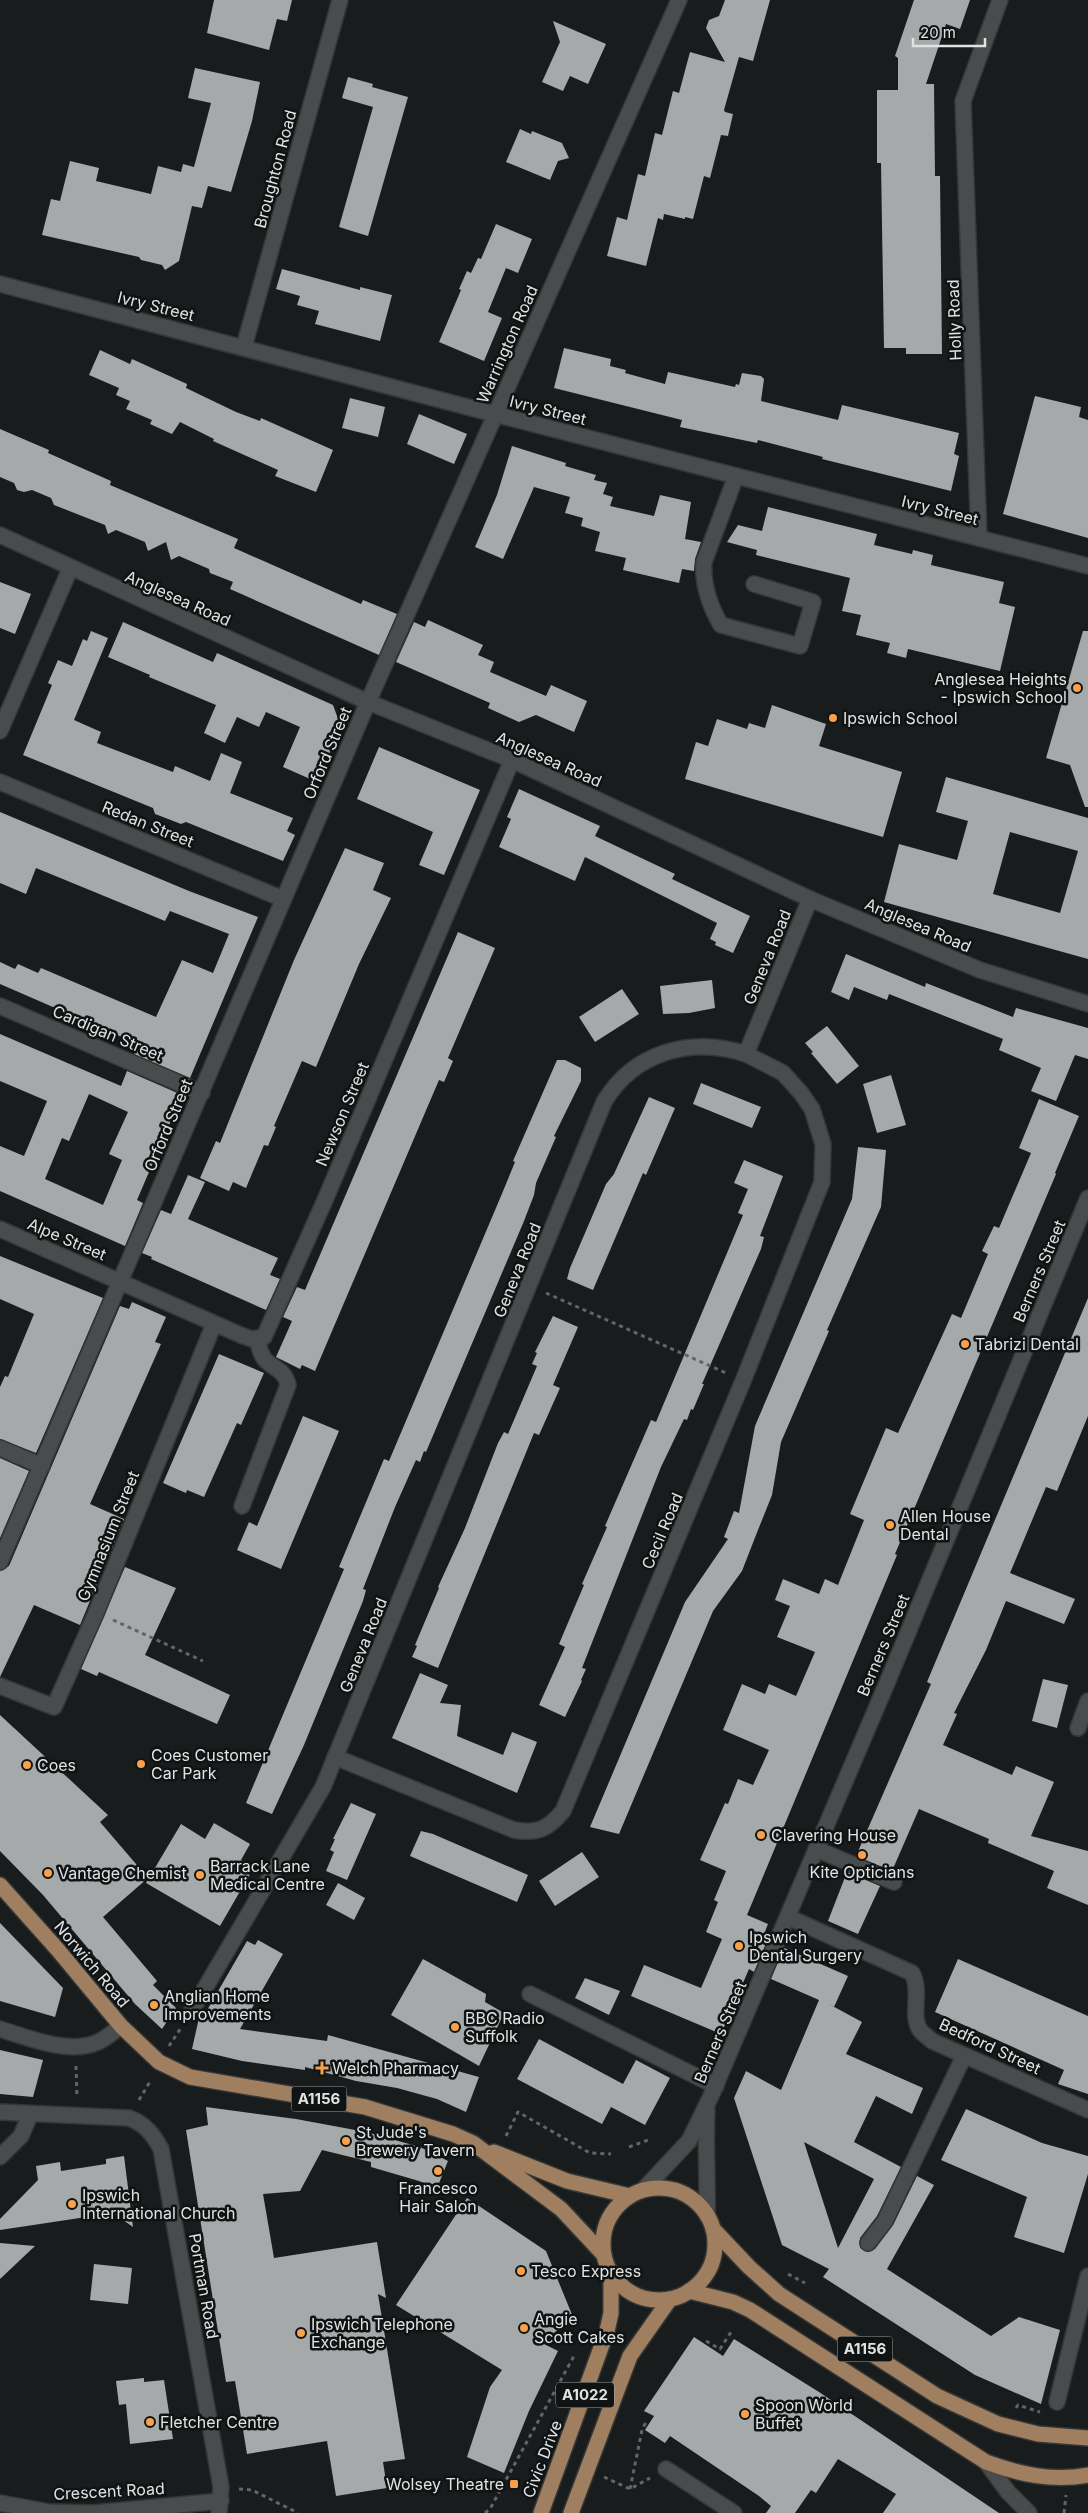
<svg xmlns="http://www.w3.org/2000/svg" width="1088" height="2513" font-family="Inter,sans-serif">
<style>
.building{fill:#a5a9a9;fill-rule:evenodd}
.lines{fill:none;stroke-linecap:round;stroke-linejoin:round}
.minor-casing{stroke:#353737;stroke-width:18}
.major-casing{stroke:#353737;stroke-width:18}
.path{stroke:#626565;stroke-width:3;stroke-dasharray:4 4;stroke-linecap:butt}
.minor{stroke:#494c4c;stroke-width:15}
.major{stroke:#a07e60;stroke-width:15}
.poi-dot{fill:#f9a04c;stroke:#101313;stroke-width:2}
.labels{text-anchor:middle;stroke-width:5;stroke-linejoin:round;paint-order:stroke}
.shield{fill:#101313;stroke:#a2a5a5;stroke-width:1}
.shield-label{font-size:15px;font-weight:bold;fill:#e1e3e3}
.street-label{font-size:16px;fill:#e1e3e3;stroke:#101313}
.poi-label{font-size:16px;fill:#e1e3e3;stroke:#101313;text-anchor:start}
</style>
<rect width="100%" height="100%" fill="#191c1c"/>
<g class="building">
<path d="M214,0H292L287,21L277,19L269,50L207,33Z"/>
<path d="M725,0H770L753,61L739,57L724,110L725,112L733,114L728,136L721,135L710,178L704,176L693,219L685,217V219L664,214L663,220L658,218L646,266L607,256L617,217L627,220L638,174L645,176L655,133L662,135L673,91L679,93L690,52L725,62L706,28L709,20L719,16Z"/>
<path d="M914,0H970L960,29L946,24L926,84H934L935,176H940L942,354H906V348H884L881,163H877V90H898V58L895,56Z"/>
<path d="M553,21L606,44L588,84L570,76L563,91L542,82L560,42Z"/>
<path d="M195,68L260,82L252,121L231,192L208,186L202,208L192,206L179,261L165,270L162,265L141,260L139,257L42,235L51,199L60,201L70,161L99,168L96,181L151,194L158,166L181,172L183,164L194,167L211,103L188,98Z"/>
<path d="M348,77L373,84L372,87L408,97L368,236L339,227L373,107L342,98Z"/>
<path d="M520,129L531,134L532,131L562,143L569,158L558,161L550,180L506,162Z"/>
<path d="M496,224L532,239L518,273L506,268L488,312L502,318L484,361L439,342L461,290L459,289L467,271L471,273L478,258L481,259Z"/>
<path d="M282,269L360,290V287L392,295L380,341L315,324L319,311L297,305L300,296L276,289Z"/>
<path d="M564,348L611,359L610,366L626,370L625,373L665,384L668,372L735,387L736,384L739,385L742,373L761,376L764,379L761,401L838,420L842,405L959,433L954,454L959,456L951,491L822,459L823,457L758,440L757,443L680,427L682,420L554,388Z"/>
<path d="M100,350L130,364L132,359L187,384L186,388L236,412L260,421L261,418L333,450L316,492L275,476L278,470L213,441L214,439L180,422L172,434L150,424L152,420L126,409L130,401L116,395L119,388L89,375Z"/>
<path d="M1035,396L1081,407L1079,417L1088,420V538L1003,514Z"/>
<path d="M350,398L385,407L378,437L342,428Z"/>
<path d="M419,414L467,434L454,464L407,444Z"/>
<path d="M0,429L49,450L48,453L111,481L110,485L238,539L234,548L361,604L363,600L397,614L379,655L230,589L233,582L210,573L209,569L179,556L171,560L166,542L148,551L145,542L116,530L108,534L105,525L54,505L51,498L32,490L24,492L17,490L14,483L0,477Z"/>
<path d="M512,446L566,463L565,466L596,475L594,480L607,483L603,494L613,497L610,506L654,516L660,495L691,502L685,539L701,542L695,559L694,571L682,569L679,583L623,570L626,558L595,551L600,532L581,526L583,518L565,513L570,497L534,487L503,559L475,547L497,495Z"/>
<path d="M768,507L877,534L874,545L912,554L913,550L933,555L931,565L1004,582L999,603L1015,607L1000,671L908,649L906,658L887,653L890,643L856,635L861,615L842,611L850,578L756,555L757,550L727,542L738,525L762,531Z"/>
<path d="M0,582L31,594L15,634L0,628Z"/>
<path d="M428,620L483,645L478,655L494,662L490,672L546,696L551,685L587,701L574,732L536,715L519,722L488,708L490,703L396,662L414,622L425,627Z"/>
<path d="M123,622L213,662L217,653L333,705L341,727L317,782L283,767L300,727L266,712L259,727L237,717L225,743L204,733L216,705L149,677L150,675L108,657Z"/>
<path d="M91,631L108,638L74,720L101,732L97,743L173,772L175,766L210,781L221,753L242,762L230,793L293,818L287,831L295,835L283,861L186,822L181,824L163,817L155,814L153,808L23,755L52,685L48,683L58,660L72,666L83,639L87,641Z"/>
<path d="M1083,631H1088V807H1085L1070,765L1046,758Z"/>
<path d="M772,705L826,724L819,746L902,772L883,837L685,779L696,742L708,746L717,719L747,729L749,723L765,728Z"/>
<path d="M379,747L480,790L444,875L419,865L433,832L357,799Z"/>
<path d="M946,777L1088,818V959L884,902L899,844L957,860L968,821L936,812ZM1010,832L1078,851L1060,913L993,894Z"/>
<path d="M519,789L600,826L595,836L675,874L672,879L750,916L733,953L715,945L716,942L710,939L717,923L585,857L575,881L499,847L511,819L507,817Z"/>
<path d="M0,812L189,891L258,917L190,1078L134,1054L138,1044L0,984V962L15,969L18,964L38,973L41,968L156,1017L182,960L213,973L229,934L170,911L165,921L36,868L26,894L0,883Z"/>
<path d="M345,848L384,863L373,890L391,898L359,964L316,1067L302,1061L274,1126L276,1127L268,1146L264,1145L246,1188L233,1182L229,1191L200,1178L216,1141L220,1143L294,960Z"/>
<path d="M458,932L495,948L448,1058L453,1061L444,1082L439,1080L427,1108L315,1371L302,1365L300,1369L276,1357L292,1321L283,1317L297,1287L305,1290Z"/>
<path d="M846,954L925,987L926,983L1013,1017L1016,1008L1088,1028V1059L1075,1055L1056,1101L1031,1091L1041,1068L999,1050L1003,1039L889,994L887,1000L854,987L849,1000L831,992Z"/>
<path d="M712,980L715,1008L689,1013L663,1014L660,986Z"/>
<path d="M622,989L639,1014L595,1042L579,1017Z"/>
<path d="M827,1026L859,1066L837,1084L811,1053L813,1052L805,1043Z"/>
<path d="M0,1034L121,1086L127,1071L182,1095L137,1200L143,1203L125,1246L0,1191V1146L24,1156L47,1101L0,1081ZM89,1094L128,1112L109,1154L122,1160L103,1205L45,1179L62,1138L69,1141Z"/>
<path d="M557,1060H565L581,1068V1081L554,1136L556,1137L536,1183L534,1195L524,1221L426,1452L424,1451L420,1462L416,1460L395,1507L363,1589L366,1590L363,1601L304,1745L272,1814L246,1803L344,1569L339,1567L384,1459L389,1461L501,1196L515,1162L513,1161Z"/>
<path d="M891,1075L906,1125L877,1133L863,1084Z"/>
<path d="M701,1083L761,1107L752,1128L693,1104Z"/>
<path d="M649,1097L675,1108L646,1175L643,1173L593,1290L567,1279L570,1268L606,1184L614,1174Z"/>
<path d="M1039,1099L1079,1116L1055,1173L1056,1174L895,1554L897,1555L747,1915L768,1924L762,1939L767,1941L754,1972L749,1969L721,2034L631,1996L644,1965L701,1988L722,1939L706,1932L718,1902L714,1900L726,1871L700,1860L725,1803L728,1804L738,1779L753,1785L769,1750L723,1730L742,1684L765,1694L769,1684L796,1696L815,1652L777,1637L790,1606L775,1600L783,1579L819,1594L825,1579L838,1585L864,1520L850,1514L886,1428L898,1433L952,1314L961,1318L988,1254L982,1251L994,1226L999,1228L1031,1153L1019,1148Z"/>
<path d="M858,1147L886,1150L881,1207L827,1330L829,1331L781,1442L772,1495L756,1535L742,1571L713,1611L619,1834L590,1827L685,1602L728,1539L724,1537L734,1511L739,1513L755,1426L852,1199Z"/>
<path d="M744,1160L783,1176L760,1236L764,1237L761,1249L702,1384H704L693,1410L691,1409L687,1420L684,1419L661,1467L582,1668L586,1669L581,1680L582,1681L565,1717L539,1705L565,1647L559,1644L584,1585L582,1584L607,1527L605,1526L651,1420L656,1422L743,1215L738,1213L748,1189L734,1183Z"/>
<path d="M188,1175L205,1182L188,1219L278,1258L270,1275L280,1279L266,1310L151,1259L152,1257L142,1253L161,1210L171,1214Z"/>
<path d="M0,1256L103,1298L36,1453L0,1439V1387L5,1376L8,1377L34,1314L0,1299Z"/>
<path d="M1088,1298V1416L1057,1491L1046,1487L1010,1573L1075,1599L1064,1624L1006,1601L986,1650L954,1713L957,1714L943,1745L1012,1775L1016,1766L1054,1782L1031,1836L1088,1851V1905L1047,1888L1054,1871L988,1843L989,1839L919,1809L892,1871L856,1856L931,1684L927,1682Z"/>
<path d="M132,1302L166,1317L155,1342L161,1344L90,1504L124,1519L80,1625L34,1605L0,1677V1571L9,1566L120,1306L129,1309Z"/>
<path d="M553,1316L578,1327L553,1385L560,1388L539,1435L534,1433L438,1668L412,1657L417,1646L415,1645L439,1588L438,1587L465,1528L498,1443L504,1432L508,1434L537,1366L532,1364L537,1353L535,1352Z"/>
<path d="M219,1354L264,1373L241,1425L237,1423L204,1497L187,1490L186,1493L163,1483Z"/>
<path d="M303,1416L339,1431L281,1569L237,1550L249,1522L257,1526Z"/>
<path d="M0,1458L29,1471L0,1538Z"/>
<path d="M125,1567L176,1588L145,1655L230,1695L217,1724L99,1672L97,1676L81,1669Z"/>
<path d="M420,1673L448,1685L440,1703L461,1705L457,1736L503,1755L512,1732L537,1742L517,1793L392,1738Z"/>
<path d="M1043,1679L1068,1685L1057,1728L1032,1721Z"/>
<path d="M0,1715L108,1815L100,1822L148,1878L103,1917L157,1981L153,1985L176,2008L162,2029L135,2004L43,1895L0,1851Z"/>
<path d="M351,1803L376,1814L347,1880L326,1871L334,1852L330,1850L335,1839H333Z"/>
<path d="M214,1823L250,1844L241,1860L254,1867L220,1926L146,1883L181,1824L205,1839Z"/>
<path d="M421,1831L433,1834L528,1875L517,1902L410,1856Z"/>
<path d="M582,1852L599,1877L555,1906L539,1881Z"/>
<path d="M847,1872L880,1886L858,1934L828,1921Z"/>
<path d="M338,1883L365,1898L354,1920L326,1905Z"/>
<path d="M0,1923L63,1988L55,2017L0,2001Z"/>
<path d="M258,1940L283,1954L240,2029L327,2041L328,2035L479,2077L466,2112L437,2099L397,2088L356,2081L305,2067V2070L242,2061L192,2049L199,2018L202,2019L247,1941L255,1945Z"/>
<path d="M784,1948L848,1976L834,2007L827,2003L862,2022L846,2054L923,2088L912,2114L876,2096L854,2142L901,2167L877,2216L860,2238V2247L867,2252L875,2249L893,2225L917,2176L934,2185L887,2269L991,2336L1019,2317L1060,2330L1041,2404L975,2375L823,2277L829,2269L782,2245L734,2098L746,2071L781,2090L819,2000L771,1979ZM804,2142L874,2179L838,2248Z"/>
<path d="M423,1959L486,1994L485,2002L504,2013L479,2066L391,2015Z"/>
<path d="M958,1959L1088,2016V2094L1058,2084L1064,2070L935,2012Z"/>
<path d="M585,1978L620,1991L609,2015L575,1998Z"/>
<path d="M539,2039L623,2084L636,2060L670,2078L645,2125L611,2107L602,2124L517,2079Z"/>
<path d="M0,2050L43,2060L33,2097L0,2094Z"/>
<path d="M206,2107L296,2119L366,2132L420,2147L448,2161L437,2188L419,2181L371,2167V2162L322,2150L300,2191L263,2194L274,2258L377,2242L386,2298L378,2294L405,2459L383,2462L387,2488L336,2496L327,2441L247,2454L235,2381L226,2382L186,2130L208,2125Z"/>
<path d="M966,2109L1042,2143L1088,2156V2174L1064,2253L1014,2237L1027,2197L941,2160Z"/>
<path d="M124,2156L133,2227L113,2213L0,2230V2219L38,2180L36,2166L60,2162L61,2171L106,2164V2159Z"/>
<path d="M467,2198L546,2251L573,2317L542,2343L558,2351L529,2411L504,2473L467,2457L490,2387L502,2370L396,2305Z"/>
<path d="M0,2243L35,2246L0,2279Z"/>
<path d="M94,2264L132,2268L128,2304L90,2300Z"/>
<path d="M694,2337L723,2356L734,2339L819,2392L999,2513H883L896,2494L838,2459L816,2493L811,2490L795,2513H766L771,2506L759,2496L670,2436L665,2443L645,2430L654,2416L644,2411Z"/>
<path d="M144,2378V2382L164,2380L173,2439L130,2444L126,2404L119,2405L116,2381Z"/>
</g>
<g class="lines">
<defs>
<g id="minor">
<path d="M0,284L494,414L1088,566"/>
<path d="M244,347L340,0"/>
<path d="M736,476L704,562C702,583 710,607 721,625L800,646L813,602L754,584"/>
<path d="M0,535L368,702L512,760L810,899L980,970L1088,1004"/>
<path d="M979,538L963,101L1000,0"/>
<path d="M0,731L70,569"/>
<path d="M0,782L283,899"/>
<path d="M0,1006L202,1093"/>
<path d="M0,1229L243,1336L252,1339L264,1337L325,1200L512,760"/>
<path d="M0,1448L42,1466"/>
<path d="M242,1506L288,1385C283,1361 261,1373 258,1339"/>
<path d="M0,1562L368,702L679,0"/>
<path d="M0,1686L54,1707L96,1613L214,1324"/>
<path d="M1078,1728L1088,1701"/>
<path d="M335,1757L514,1830C538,1834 548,1829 563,1811L743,1381L822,1182L823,1144L812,1109L801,1093L783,1073L746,1054"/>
<path d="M816,1849L894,1882"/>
<path d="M788,1917L912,1973C922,1991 910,2016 920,2030C923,2034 929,2038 932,2041L1088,2110"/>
<path d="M530,1994L716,2086"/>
<path d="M191,2012L323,1787L604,1102C634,1052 691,1036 746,1054L810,899"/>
<path d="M0,2029C29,2038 69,2055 98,2042C107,2038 114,2031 121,2026"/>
<path d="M707,2111C705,2146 708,2181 707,2216"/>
<path d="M0,2112L129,2118C145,2124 153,2134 161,2149L221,2487L219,2513"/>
<path d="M0,2157L21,2136L30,2115"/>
<path d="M644,2189L689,2141L711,2096L887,1683L1088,1198"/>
<path d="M868,2243L885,2221L964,2056"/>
<path d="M1057,2402L1088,2276"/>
<path d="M986,2462L1008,2492L1029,2513"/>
<path d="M666,2469L734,2513"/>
<path d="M0,2503L49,2512L94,2513L221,2501"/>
</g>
<g id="major">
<path d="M0,1885L58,1950L121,2026L159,2062L190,2077L365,2107L453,2134L473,2143L561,2209L604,2255"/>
<path d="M494,2152L567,2181L630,2196"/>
<circle cx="659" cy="2244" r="56"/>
<path d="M713,2229L749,2267L779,2294L937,2396L998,2424L1038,2434L1088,2438"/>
<path d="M689,2291L733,2302L750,2310L986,2462C1019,2474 1053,2482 1088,2475"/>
<path d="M541,2513L607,2331L611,2313V2274"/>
<path d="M571,2513L630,2356L670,2299"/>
</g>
</defs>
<use href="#minor" class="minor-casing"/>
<use href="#major" class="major-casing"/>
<g class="path">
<path d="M546,1293L726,1373"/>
<path d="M113,1620L203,1661"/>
<path d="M169,2046L181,2028"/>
<path d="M76,2066L77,2097"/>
<path d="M139,2100L151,2080"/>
<path d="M506,2136L518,2112L590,2153L611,2154"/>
<path d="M629,2147L651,2139"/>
<path d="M788,2274L805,2283"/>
<path d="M706,2341L720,2349L733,2329"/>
<path d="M1016,2408L1018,2405L1040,2412"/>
<path d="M604,2477L630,2489L650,2478"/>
<path d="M239,2489L252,2490L298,2513"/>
<path d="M630,2489L642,2430L647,2420"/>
<path d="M485,2513L490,2509L574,2356"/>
<path d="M1064,2513L1066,2495"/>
</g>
<use href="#minor" class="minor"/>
<use href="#major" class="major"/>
</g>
<g class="poi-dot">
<circle cx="1077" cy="688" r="5"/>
<circle cx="833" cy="718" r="5"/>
<circle cx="965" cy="1344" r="5"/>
<circle cx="890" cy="1525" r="5"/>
<circle cx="141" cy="1764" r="5"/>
<circle cx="27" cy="1765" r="5"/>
<circle cx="761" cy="1835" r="5"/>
<circle cx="862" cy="1855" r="5"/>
<circle cx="48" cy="1873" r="5"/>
<circle cx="200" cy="1875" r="5"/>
<circle cx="739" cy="1946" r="5"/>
<circle cx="154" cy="2005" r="5"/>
<circle cx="455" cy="2027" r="5"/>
<path d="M319.5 2060.5h5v5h5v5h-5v5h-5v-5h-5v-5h5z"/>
<circle cx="346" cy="2141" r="5"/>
<circle cx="438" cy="2171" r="5"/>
<circle cx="72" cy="2204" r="5"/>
<circle cx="521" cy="2271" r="5"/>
<circle cx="524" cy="2328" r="5"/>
<circle cx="301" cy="2333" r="5"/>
<circle cx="745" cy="2414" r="5"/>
<circle cx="150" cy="2422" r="5"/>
<rect x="509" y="2479" width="10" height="10" rx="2.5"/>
</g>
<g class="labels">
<g class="shield">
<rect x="291.5" y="2086.5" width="55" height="25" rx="4"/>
<rect x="837.5" y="2336.5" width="55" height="25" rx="4"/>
<rect x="556" y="2382.5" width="58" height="25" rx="4"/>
</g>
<g class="shield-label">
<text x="319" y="2104">A1156</text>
<text x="865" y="2354">A1156</text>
<text x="585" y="2400">A1022</text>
</g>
<g class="street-label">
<text transform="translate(275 169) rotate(-75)" y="6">Broughton Road</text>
<text transform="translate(156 306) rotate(14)" y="6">Ivry Street</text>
<text transform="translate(954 320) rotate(-92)" y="6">Holly Road</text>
<text transform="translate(507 344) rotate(-66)" y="6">Warrington Road</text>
<text transform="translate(548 410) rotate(14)" y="6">Ivry Street</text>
<text transform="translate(940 510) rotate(14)" y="6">Ivry Street</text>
<text transform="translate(178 598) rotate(24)" y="6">Anglesea Road</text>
<text transform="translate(327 753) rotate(-67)" y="6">Orford Street</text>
<text transform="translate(549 759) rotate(24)" y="6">Anglesea Road</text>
<text transform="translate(148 824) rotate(22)" y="6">Redan Street</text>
<text transform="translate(918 925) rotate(23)" y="6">Anglesea Road</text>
<text transform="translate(767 957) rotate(-68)" y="6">Geneva Road</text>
<text transform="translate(108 1033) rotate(23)" y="6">Cardigan Street</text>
<text transform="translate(342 1114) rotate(-67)" y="6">Newson Street</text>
<text transform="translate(168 1125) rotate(-67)" y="6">Orford Street</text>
<text transform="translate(67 1239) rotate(23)" y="6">Alpe Street</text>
<text transform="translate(517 1270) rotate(-68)" y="6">Geneva Road</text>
<text transform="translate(1039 1271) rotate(-67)" y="6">Berners Street</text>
<text transform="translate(662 1531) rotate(-67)" y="6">Cecil Road</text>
<text transform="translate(108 1536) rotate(-68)" y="6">Gymnasium Street</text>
<text transform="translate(363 1645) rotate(-68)" y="6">Geneva Road</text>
<text transform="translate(883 1645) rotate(-67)" y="6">Berners Street</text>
<text transform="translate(92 1964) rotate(50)" y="6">Norwich Road</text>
<text transform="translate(720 2032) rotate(-67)" y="6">Berners Street</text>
<text transform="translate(990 2046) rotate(25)" y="6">Bedford Street</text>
<text transform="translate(204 2286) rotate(80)" y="6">Portman Road</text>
<text transform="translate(542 2459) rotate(-69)" y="6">Civic Drive</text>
<text transform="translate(109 2491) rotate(-3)" y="6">Crescent Road</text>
</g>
<g class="poi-label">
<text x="1067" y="685" text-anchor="end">Anglesea Heights<tspan x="1067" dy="18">- Ipswich School</tspan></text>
<text x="843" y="724">Ipswich School</text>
<text x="975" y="1350">Tabrizi Dental</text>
<text x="900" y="1522">Allen House<tspan x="900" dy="18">Dental</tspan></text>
<text x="151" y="1761">Coes Customer<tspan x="151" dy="18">Car Park</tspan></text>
<text x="37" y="1771">Coes</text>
<text x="771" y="1841">Clavering House</text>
<text x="210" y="1872">Barrack Lane<tspan x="210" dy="18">Medical Centre</tspan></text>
<text x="862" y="1878" text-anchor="middle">Kite Opticians</text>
<text x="58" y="1879">Vantage Chemist</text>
<text x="749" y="1943">Ipswich<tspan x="749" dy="18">Dental Surgery</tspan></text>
<text x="164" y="2002">Anglian Home<tspan x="164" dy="18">Improvements</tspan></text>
<text x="465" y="2024">BBC Radio<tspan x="465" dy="18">Suffolk</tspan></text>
<text x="332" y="2074">Welch Pharmacy</text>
<text x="356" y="2138">St Jude's<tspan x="356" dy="18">Brewery Tavern</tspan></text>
<text x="438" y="2194" text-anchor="middle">Francesco<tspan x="438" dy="18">Hair Salon</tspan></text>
<text x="82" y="2201">Ipswich<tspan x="82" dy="18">International Church</tspan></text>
<text x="531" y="2277">Tesco Express</text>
<text x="534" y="2325">Angie<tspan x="534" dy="18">Scott Cakes</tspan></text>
<text x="311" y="2330">Ipswich Telephone<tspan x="311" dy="18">Exchange</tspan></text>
<text x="755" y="2411">Spoon World<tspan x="755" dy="18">Buffet</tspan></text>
<text x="160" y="2428">Fletcher Centre</text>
<text x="504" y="2490" text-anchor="end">Wolsey Theatre</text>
</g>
</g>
<path d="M913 38v8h72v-8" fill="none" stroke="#e1e3e3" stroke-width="2.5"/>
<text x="920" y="38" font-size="15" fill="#e1e3e3" stroke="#101313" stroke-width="4" paint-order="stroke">20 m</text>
</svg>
